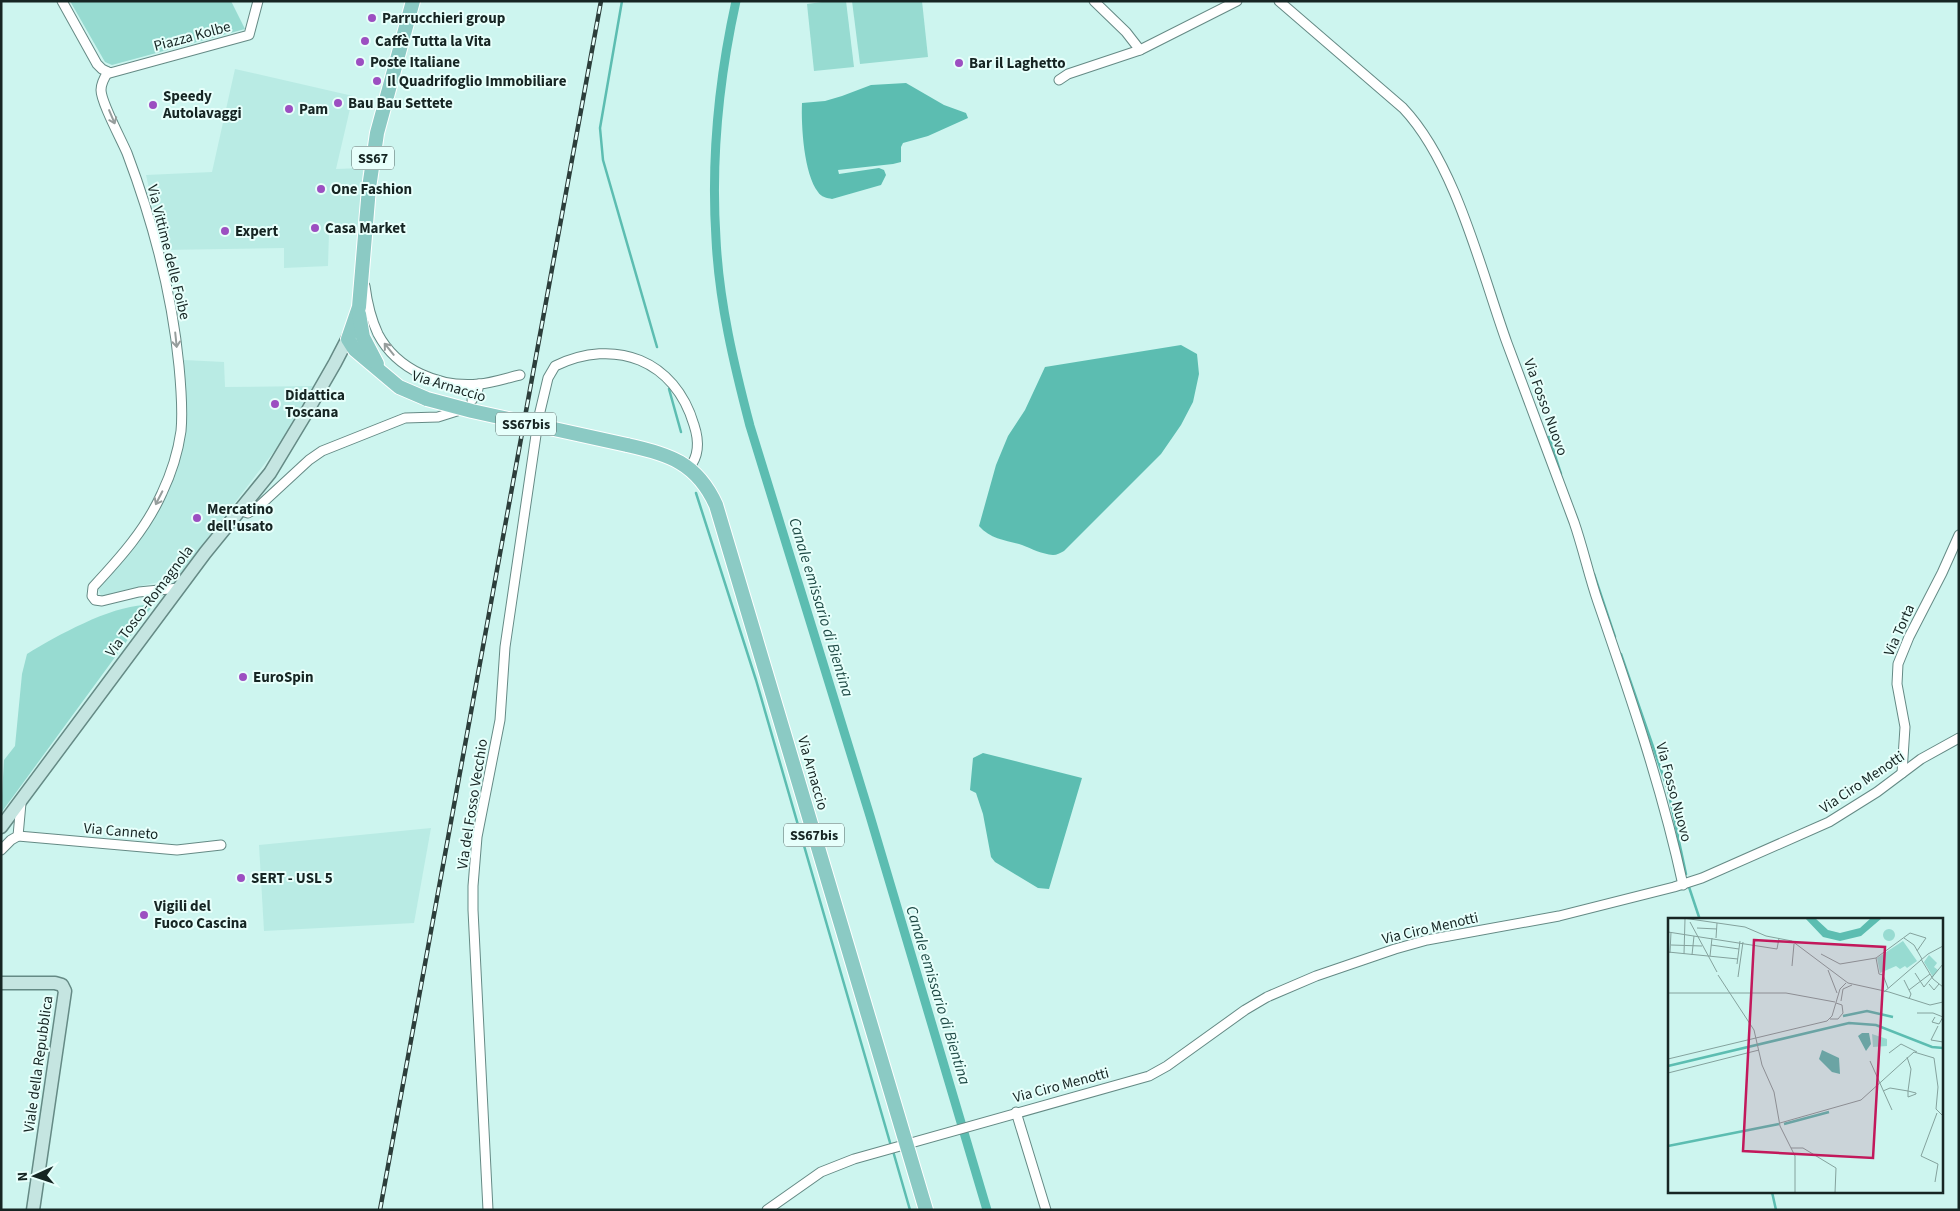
<svg xmlns="http://www.w3.org/2000/svg" width="1960" height="1211" font-family="'Source Sans 3',sans-serif">
<style>
.built{fill:#b9ebe4}
.green{fill:#97dbd1}
.water{fill:#5cbdb1}
.lines{fill:none;stroke-linecap:round;stroke-linejoin:round}
.stream{stroke:#5cbdb1;stroke-width:2.5}
.canal{stroke:#5cbdb1;stroke-width:9}
.street-casing{stroke:#658a85;stroke-width:11}
.secondary-casing{stroke:#658a85;stroke-width:15}
.primary-casing{stroke:#fff;stroke-width:16}
.street{stroke:#fff;stroke-width:9}
.secondary{stroke:#c5e5e1;stroke-width:12}
.primary{stroke:#8bcac4;stroke-width:14}
.rail-casing{stroke:#2c3e3b;stroke-width:4.5}
.rail{stroke:#e7fffb;stroke-width:2.5;stroke-dasharray:8;stroke-linecap:butt}
.primary-bridge-casing{stroke:#fff;stroke-width:16;stroke-linecap:butt}
.primary-bridge{stroke:#8bcac4;stroke-width:14}
.oneway{stroke:#969d9c}
.poi-dot{fill:#9c4fc1;stroke:#e7fffb;stroke-width:2}
.labels{text-anchor:middle;stroke-width:4;stroke-linejoin:round;paint-order:stroke}
.shield{fill:#e7fffb;stroke:#556664;stroke-width:1}
.shield-label{font-size:14px;font-weight:bold;fill:#162523}
.poi-label{font-size:15px;font-weight:bold;fill:#162523;stroke:#e7fffb;text-anchor:start}
.street-label{font-size:15px;fill:#162523;stroke:#e7fffb}
.water-label{font-size:16px;font-style:italic;fill:#1e4a45;stroke:#e7fffb}
.inset-river{fill:none;stroke:#5cbdb1;stroke-width:2.5}
.inset-road{fill:none;stroke:#84a29d;stroke-width:1}
.view{fill:#c2185b;fill-opacity:0.15;stroke:#c2185b;stroke-width:2.5}
.inset-edge{fill:none;stroke:#162523;stroke-width:2.5}
</style>
<rect width="100%" height="100%" fill="#cdf5ef"/>
<g class="built">
<path d="M235,69L353,96L336,169L363,168L359,230L329,232L328,266L284,268V248L163,250L146,175L212,172Z"/>
<path d="M184,360L224,362L225,387L313,386L279,445L177,578L141,586L102,598L98,588L139,541L166,491L184,437Z"/>
<path d="M431,828L414,923L264,931L259,845Z"/>
</g>
<g class="green">
<path d="M70,1H231L245,29L112,65L105,62Z"/>
<path d="M829,1H846L854,67L814,71L807,4Z"/>
<path d="M852,1H922L928,57L860,64Z"/>
<path d="M144,605L151,608L1,813L4,760L15,746L22,674L27,654C58,635 109,607 144,605Z"/>
</g>
<g class="water">
<path d="M906,83L944,105L966,113L968,118L928,136L903,143L901,147V162L893,164L838,170L839,174L879,168L884,170L886,175L881,185L832,199C827,198 821,197 818,192C804,174 801,126 802,103L825,101L842,96L871,85Z"/>
<path d="M1181,345L1197,354L1199,374L1193,402L1181,425L1161,454L1064,551C1060,553 1057,555 1053,555C1042,554 1032,549 1022,545C1007,540 991,540 979,526L996,465L1008,436L1025,410L1045,367Z"/>
<path d="M983,753L1082,778L1049,889L1038,888L995,862L991,857L983,814L976,793L970,790L973,758Z"/>
</g>
<g class="lines">
<g class="stream">
<path d="M622,1L600,128L603,160L657,347"/>
<path d="M669,389L681,432"/>
<path d="M1549,437L1561,474"/>
<path d="M696,493L756,680L891,1146"/>
<path d="M1594,574L1615,637"/>
<path d="M1621,654L1668,790L1686,874"/>
<path d="M1689,887L1700,920"/>
<path d="M893,1151L910,1210"/>
<path d="M1772,1192L1776,1210"/>
</g>
<path class="canal" d="M736,1C719,78 711,161 716,239C719,302 734,365 750,426L870,816L987,1210"/>
<defs>
<g id="street">
<path d="M62,1L97,64L102,69L110,73L249,35L258,1"/>
<path d="M1094,1L1126,32L1140,50"/>
<path d="M1279,1L1403,108C1456,164 1481,271 1507,343C1529,403 1552,462 1574,522C1583,548 1589,576 1598,602C1630,695 1662,788 1683,885"/>
<path d="M108,72C104,78 101,83 101,90C101,102 121,139 127,153C153,222 172,293 179,366C181,387 183,410 181,431C178,452 171,474 162,493C146,529 120,558 93,587L92,596L95,600L102,601L139,592L179,588"/>
<path d="M1059,80L1068,74L1140,50L1237,1"/>
<path d="M365,286C367,302 371,319 378,334C397,370 440,388 479,384C493,383 506,378 520,375"/>
<path d="M472,400L477,393L479,384"/>
<path d="M538,420L548,378L555,366C615,337 675,360 694,425C699,440 700,455 689,468"/>
<path d="M239,510L248,513L257,508L309,460L322,451L405,418L438,417L457,411"/>
<path d="M1902,773L1905,727L1897,684L1898,664L1909,637L1942,573L1959,535"/>
<path d="M18,836L177,850L221,845"/>
<path d="M1,850L11,840L18,836L21,803"/>
<path d="M1016,1112L1046,1210"/>
<path d="M488,1210L473,910V886L477,837L500,720L505,647L536,435"/>
<path d="M767,1210L821,1172L854,1159L1149,1076L1167,1066L1245,1010L1267,997L1316,976L1395,949L1427,940L1559,916L1674,887L1702,878L1829,822L1877,792L1921,759L1959,738"/>
</g>
<g id="secondary">
<path d="M1,827L205,553L270,473L308,410L335,363L349,336L353,338"/>
<path d="M1,983H55L62,985L65,991L33,1210"/>
</g>
<g id="primary">
<path d="M413,1L377,133L369,188L359,307L348,339L355,350L399,387L427,399"/>
<path d="M359,314L363,337L377,364"/>
<path d="M627,445C669,454 697,463 716,505L926,1210"/>
</g>
</defs>
<use href="#street" class="street-casing"/>
<use href="#secondary" class="secondary-casing"/>
<use href="#primary" class="primary-casing"/>
<use href="#street" class="street"/>
<use href="#secondary" class="secondary"/>
<use href="#primary" class="primary"/>
<defs>
<path id="rail" d="M380,1210L601,1"/>
</defs>
<use href="#rail" class="rail-casing"/>
<use href="#rail" class="rail"/>
<defs>
<path id="primary-bridge" d="M427,399L472,411L627,445"/>
</defs>
<use href="#primary-bridge" class="primary-bridge-casing"/>
<use href="#primary-bridge" class="primary-bridge"/>
</g>
<defs><path id="oneway-shaft" d="M-6 0H5M1.5-3L5.5 0L1.5 3" fill="none" stroke-width="1.6" stroke-linecap="round" stroke-linejoin="round" transform="scale(1.25)"/></defs>
<g class="oneway">
<use href="#oneway-shaft" transform="translate(112 117) rotate(67)"/>
<use href="#oneway-shaft" transform="translate(176 340) rotate(84)"/>
<use href="#oneway-shaft" transform="translate(389 349) rotate(-129)"/>
<use href="#oneway-shaft" transform="translate(159 498) rotate(117)"/>
</g>
<g class="poi-dot">
<circle cx="372" cy="18" r="5"/>
<circle cx="365" cy="41" r="5"/>
<circle cx="360" cy="62" r="5"/>
<circle cx="959" cy="63" r="5"/>
<circle cx="377" cy="81" r="5"/>
<circle cx="338" cy="103" r="5"/>
<circle cx="153" cy="105" r="5"/>
<circle cx="289" cy="109" r="5"/>
<circle cx="321" cy="189" r="5"/>
<circle cx="315" cy="228" r="5"/>
<circle cx="225" cy="231" r="5"/>
<circle cx="275" cy="404" r="5"/>
<circle cx="197" cy="518" r="5"/>
<circle cx="243" cy="677" r="5"/>
<circle cx="241" cy="878" r="5"/>
<circle cx="144" cy="915" r="5"/>
</g>
<g class="labels">
<g class="shield">
<rect x="352" y="146.5" width="42" height="23" rx="4"/>
<rect x="496" y="412.5" width="60" height="23" rx="4"/>
<rect x="784" y="823.5" width="60" height="23" rx="4"/>
</g>
<g class="shield-label">
<text x="373" y="163">SS67</text>
<text x="526" y="429">SS67bis</text>
<text x="814" y="840">SS67bis</text>
</g>
<g class="poi-label">
<text x="382" y="23">Parrucchieri group</text>
<text x="375" y="46">Caffè Tutta la Vita</text>
<text x="370" y="67">Poste Italiane</text>
<text x="969" y="68">Bar il Laghetto</text>
<text x="387" y="86">Il Quadrifoglio Immobiliare</text>
<text x="163" y="101">Speedy<tspan x="163" dy="17">Autolavaggi</tspan></text>
<text x="348" y="108">Bau Bau Settete</text>
<text x="299" y="114">Pam</text>
<text x="331" y="194">One Fashion</text>
<text x="325" y="233">Casa Market</text>
<text x="235" y="236">Expert</text>
<text x="285" y="400">Didattica<tspan x="285" dy="17">Toscana</tspan></text>
<text x="207" y="514">Mercatino<tspan x="207" dy="17">dell'usato</tspan></text>
<text x="253" y="682">EuroSpin</text>
<text x="251" y="883">SERT - USL 5</text>
<text x="154" y="911">Vigili del<tspan x="154" dy="17">Fuoco Cascina</tspan></text>
</g>
<g class="street-label">
<text transform="translate(192 36) rotate(-15)" y="5">Piazza Kolbe</text>
<text transform="translate(169 252) rotate(76)" y="5">Via Vittime delle Foibe</text>
<text transform="translate(449 386) rotate(17)" y="5">Via Arnaccio</text>
<text transform="translate(1546 407) rotate(70)" y="5">Via Fosso Nuovo</text>
<text transform="translate(149 601) rotate(-53)" y="5">Via Tosco-Romagnola</text>
<text transform="translate(1899 630) rotate(-66)" y="5">Via Torta</text>
<text transform="translate(813 773) rotate(74)" y="5">Via Arnaccio</text>
<text transform="translate(1862 782) rotate(-34)" y="5">Via Ciro Menotti</text>
<text transform="translate(1674 792) rotate(75)" y="5">Via Fosso Nuovo</text>
<text transform="translate(472 804) rotate(-81)" y="5">Via del Fosso Vecchio</text>
<text transform="translate(121 831) rotate(5)" y="5">Via Canneto</text>
<text transform="translate(1430 928) rotate(-13)" y="5">Via Ciro Menotti</text>
<text transform="translate(38 1064) rotate(-82)" y="5">Viale della Repubblica</text>
<text transform="translate(1061 1085) rotate(-15)" y="5">Via Ciro Menotti</text>
</g>
<g class="water-label">
<text transform="translate(822 607) rotate(73)" y="6">Canale emissario di Bientina</text>
<text transform="translate(939 995) rotate(73)" y="6">Canale emissario di Bientina</text>
</g>
</g>
<g transform="translate(1668 918)">
<rect width="275" height="275" fill="#cdf5ef"/>
<path d="M215 17a6 6 0 1 1 12 0a6 6 0 1 1-12 0ZM235,23L249,43L239,50L237,48L232,51L228,48L212,55L209,40ZM261,37L269,45L266,49L270,52L265,59L256,44ZM204,116L219,121V128L205,129Z" fill="#97dbd1"/>
<path d="M137,0H147L160,12L172,15L192,10L203,0H214L193,18L172,23L155,19ZM194,115H201L203,126L198,133L190,118ZM154,132L171,140L172,156L164,154L151,141Z" fill="#5cbdb1"/>
<path class="inset-river" d="M175,98L199,93L225,99M0,148L181,105L208,107L264,129L275,130M116,206L161,194M0,228L111,206"/>
<path class="inset-road" d="M15,0L77,9L98,18L124,23L180,65L221,74L262,87L275,84M22,4L49,54M29,10L49,11M0,14L109,31L111,20M48,20L49,5M236,20L246,27L254,41M3,27L34,28M43,27L71,31M0,34L70,41M2,35L3,14M16,36L17,1M153,36L172,46L208,40L242,15L258,20L249,33M24,37L26,18M42,38L44,20M208,40L211,56L215,57L220,70M253,41L265,61L275,69M69,46L72,23M124,48L126,26M160,52L169,75M247,55L256,69L275,46M50,57L86,112L94,147L106,174L112,208L127,238V275M70,59L75,24M236,62L243,76L241,81M261,66L266,72L271,66M241,72L262,56M216,74L260,36L275,28M0,75H118L167,84M173,83L175,71L184,67M249,95H265L275,99L271,106L264,104L267,99M162,101H170L175,95L174,87L168,85M270,108L263,122L275,124M221,135L233,126L249,134M266,140L270,169L268,191L275,198M0,141L159,103L164,98L172,71L178,65M202,143L224,192M0,155L91,132M215,173L222,170L240,173L248,175V176L240,179V173L243,151L239,139M112,205L193,182L246,134L266,140M123,230H135L168,250L167,275M267,264L270,246L253,238L269,195"/>
<path class="view" d="M86,22L217,29L205,240L75,233Z"/>
<rect width="275" height="275" class="inset-edge"/>
</g>
<rect width="1960" height="1211" fill="none" stroke="#162523" stroke-width="5"/>
<g transform="translate(35 1176) rotate(267)" stroke="#e7fffb" stroke-width="4" paint-order="stroke">
<path d="M0-4L9 19L0 12L-9 19Z" fill="#162523"/>
<text y="-8" font-size="14" font-weight="bold" text-anchor="middle" fill="#162523">N</text>
</g>
</svg>
